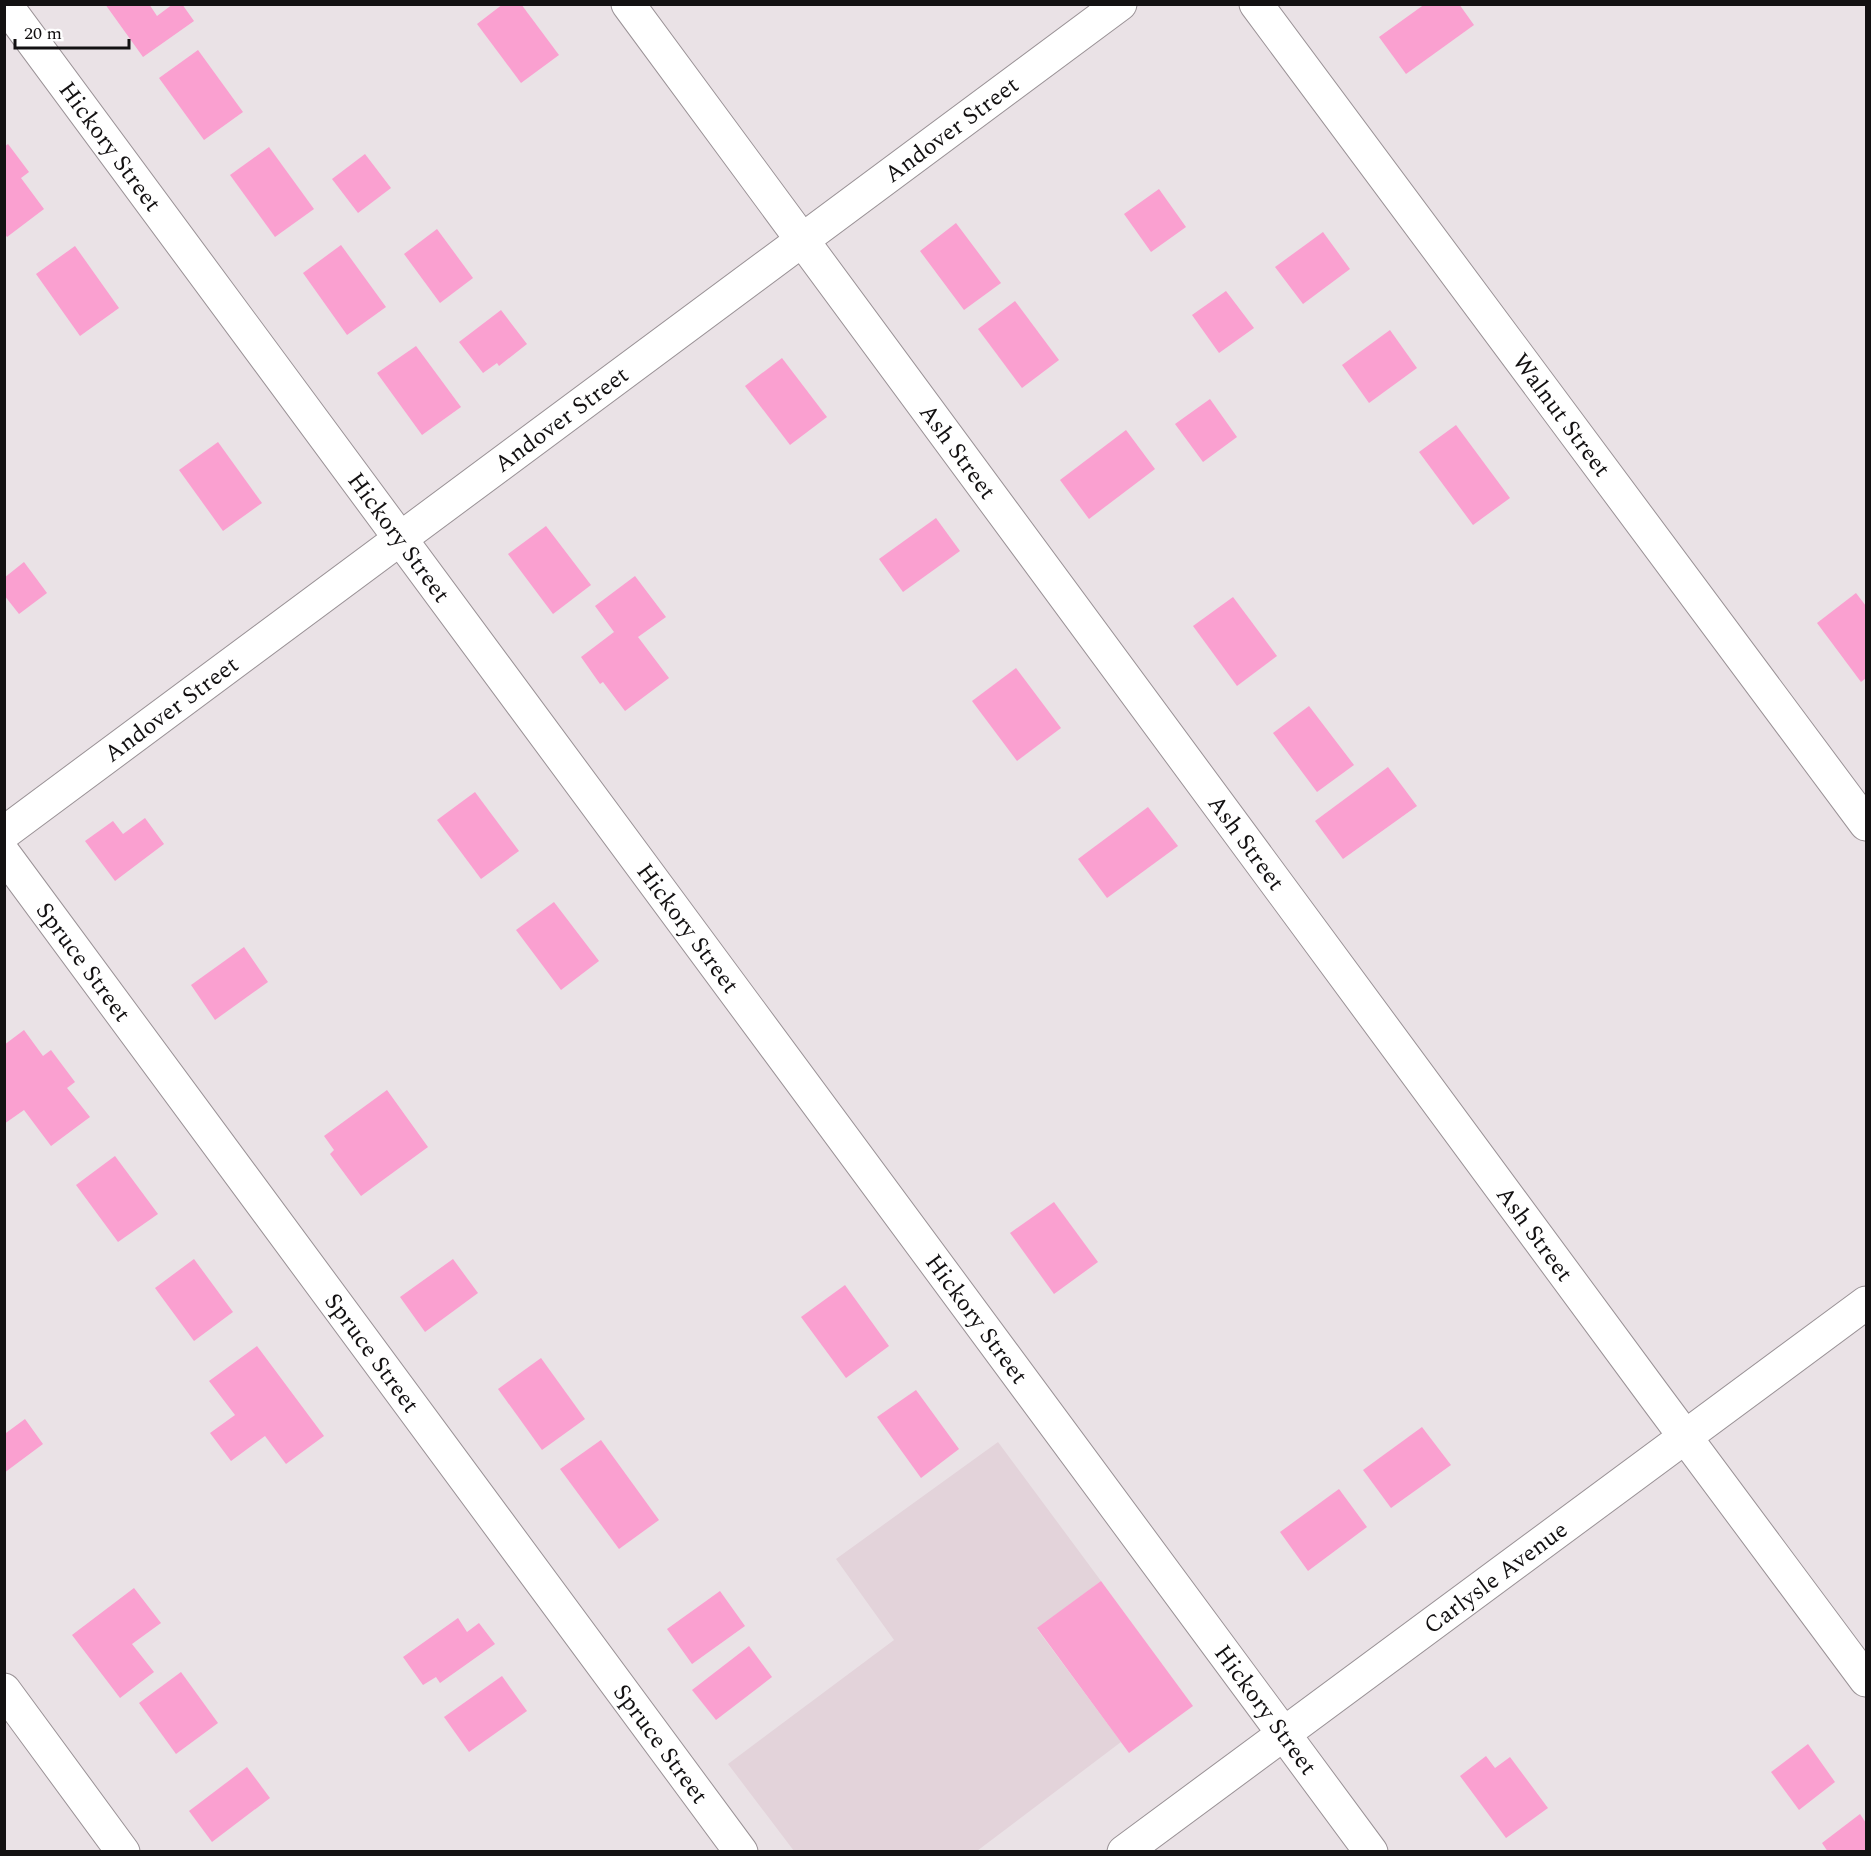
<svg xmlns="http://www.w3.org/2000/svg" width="1871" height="1856" font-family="Spectral,serif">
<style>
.built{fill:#e3d3da}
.building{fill:#faa0d0}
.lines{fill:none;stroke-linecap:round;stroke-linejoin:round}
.minor-casing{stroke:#9a9296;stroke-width:35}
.minor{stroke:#fff;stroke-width:33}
.labels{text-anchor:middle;stroke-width:6;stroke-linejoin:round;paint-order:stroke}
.street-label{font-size:24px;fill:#131112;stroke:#fff}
</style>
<rect width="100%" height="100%" fill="#eae2e6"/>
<path class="built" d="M998,1442L1101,1581L1037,1629L1121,1742L977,1851H794L728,1764L894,1640L836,1559Z"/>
<g class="building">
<path d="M105,4H149L157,16L173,4H182L194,21L143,57Z"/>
<path d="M503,4H521L559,55L521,83L477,24Z"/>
<path d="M1425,4H1459L1474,25L1406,74L1379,37Z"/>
<path d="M198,50L243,112L204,140L159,78Z"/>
<path d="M8,144L29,172L21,178L44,209L7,237L4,233V147Z"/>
<path d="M269,147L314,209L275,237L230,175Z"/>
<path d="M365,154L391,188L358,213L332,179Z"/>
<path d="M1159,189L1186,227L1151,252L1124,214Z"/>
<path d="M956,223L1001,283L964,310L920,251Z"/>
<path d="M437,229L473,278L440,303L404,254Z"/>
<path d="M1323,232L1350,269L1303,304L1275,267Z"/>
<path d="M341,245L386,307L347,335L303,273Z"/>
<path d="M75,246L119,308L80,336L36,274Z"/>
<path d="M1226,291L1254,328L1219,353L1192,315Z"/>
<path d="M1015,301L1059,360L1022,388L978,329Z"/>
<path d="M501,310L527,344L499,366L497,363L483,373L459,342Z"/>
<path d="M1390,330L1417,368L1369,403L1342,365Z"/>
<path d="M416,346L461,407L422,435L377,373Z"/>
<path d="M782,358L827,417L790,445L745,386Z"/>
<path d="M1210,399L1237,437L1203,462L1175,424Z"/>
<path d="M1456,425L1510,498L1473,525L1419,452Z"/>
<path d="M1126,430L1155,469L1089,519L1060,480Z"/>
<path d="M218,442L262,503L223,531L179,470Z"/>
<path d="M936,518L960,551L903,592L879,559Z"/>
<path d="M546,526L591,585L553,614L508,554Z"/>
<path d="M24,562L47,593L19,614L4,595V578Z"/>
<path d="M635,576L666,617L638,637L669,678L625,711L603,682L600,684L581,657L614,632L595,606Z"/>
<path d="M1856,593L1866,606V678L1861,682L1817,623Z"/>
<path d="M1233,597L1277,656L1237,686L1193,626Z"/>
<path d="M1016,668L1061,728L1017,761L972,701Z"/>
<path d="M1309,706L1354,765L1317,792L1273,733Z"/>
<path d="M1388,767L1417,806L1343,859L1315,821Z"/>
<path d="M475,792L519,851L481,879L437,820Z"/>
<path d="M1148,807L1178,846L1107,898L1078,859Z"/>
<path d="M145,818L164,844L115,881L85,841L113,821L123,834Z"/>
<path d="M554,902L599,961L561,990L516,930Z"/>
<path d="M244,947L268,982L215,1020L191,985Z"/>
<path d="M24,1030L43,1056L51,1050L75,1082L67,1088L90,1117L51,1146L24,1110L4,1124V1045Z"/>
<path d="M387,1090L428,1147L361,1196L330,1154L334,1150L324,1136Z"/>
<path d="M115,1156L158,1214L118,1242L76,1185Z"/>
<path d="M1054,1202L1098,1262L1054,1294L1010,1233Z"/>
<path d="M194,1259L233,1312L194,1341L155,1288Z"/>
<path d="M453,1259L478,1293L425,1332L400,1297Z"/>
<path d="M845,1285L889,1346L846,1378L801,1317Z"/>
<path d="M257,1346L324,1436L286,1464L265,1436L231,1461L210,1433L235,1415L209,1381Z"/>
<path d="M541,1358L585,1419L542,1450L498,1389Z"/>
<path d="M916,1390L959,1449L921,1478L877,1417Z"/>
<path d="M25,1419L43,1444L4,1473V1430L6,1433Z"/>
<path d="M1422,1427L1451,1465L1391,1508L1363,1470Z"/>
<path d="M601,1440L659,1520L619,1549L560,1469Z"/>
<path d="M1339,1489L1367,1527L1308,1571L1280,1532Z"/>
<path d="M1101,1581L1193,1706L1129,1753L1037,1628Z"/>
<path d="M134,1588L161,1623L132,1644L154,1672L120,1698L72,1635Z"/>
<path d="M720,1591L745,1626L692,1664L667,1629Z"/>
<path d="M458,1618L467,1632L479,1623L495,1644L440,1683L436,1677L423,1685L403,1657Z"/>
<path d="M749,1646L772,1677L716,1720L692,1690Z"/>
<path d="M181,1672L218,1723L176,1754L139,1703Z"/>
<path d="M502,1676L527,1711L469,1752L444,1717Z"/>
<path d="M1808,1744L1835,1782L1799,1810L1771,1772Z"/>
<path d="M1486,1756L1495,1768L1510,1757L1548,1808L1506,1838L1460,1776Z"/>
<path d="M247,1767L270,1798L212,1842L189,1811Z"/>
<path d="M1860,1814L1866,1823V1852H1828L1822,1843Z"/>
</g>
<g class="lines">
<defs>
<g id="minor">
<path id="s1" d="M5,4L1371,1852"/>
<path id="s2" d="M628,4L1654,1395L1866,1680"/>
<path id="s3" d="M1256,4L1866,824"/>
<path id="s4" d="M4,833L1120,4"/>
<path id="s5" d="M4,854L741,1852"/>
<path d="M4,1690L123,1852"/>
<path id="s6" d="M1124,1852L1866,1303"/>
</g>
</defs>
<use href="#minor" class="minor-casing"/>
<use href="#minor" class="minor"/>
</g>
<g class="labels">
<g class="street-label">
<text dy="8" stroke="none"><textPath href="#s4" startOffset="1180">Andover Street</textPath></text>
<text dy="8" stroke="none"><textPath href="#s1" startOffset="177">Hickory Street</textPath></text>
<text dy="8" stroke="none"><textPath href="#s3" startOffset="512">Walnut Street</textPath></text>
<text dy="8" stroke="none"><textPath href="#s4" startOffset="694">Andover Street</textPath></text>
<text dy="8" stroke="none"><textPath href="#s2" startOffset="556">Ash Street</textPath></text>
<text dy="8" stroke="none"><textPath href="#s1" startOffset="663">Hickory Street</textPath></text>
<text dy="8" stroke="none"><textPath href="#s4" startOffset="208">Andover Street</textPath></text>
<text dy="8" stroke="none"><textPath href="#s2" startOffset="1042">Ash Street</textPath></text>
<text dy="8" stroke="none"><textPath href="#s1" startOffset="1149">Hickory Street</textPath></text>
<text dy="8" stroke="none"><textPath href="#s5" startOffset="134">Spruce Street</textPath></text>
<text dy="8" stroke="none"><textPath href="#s2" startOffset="1528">Ash Street</textPath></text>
<text dy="8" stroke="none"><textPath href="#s1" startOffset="1635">Hickory Street</textPath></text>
<text dy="8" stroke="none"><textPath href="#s5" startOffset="620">Spruce Street</textPath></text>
<text dy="8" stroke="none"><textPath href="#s6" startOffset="462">Carlysle Avenue</textPath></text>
<text dy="8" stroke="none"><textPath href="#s1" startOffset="2121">Hickory Street</textPath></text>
<text dy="8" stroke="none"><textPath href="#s5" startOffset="1106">Spruce Street</textPath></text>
</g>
</g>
<rect width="1871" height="1856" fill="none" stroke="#131112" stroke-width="12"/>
<path d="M15 39v9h114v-9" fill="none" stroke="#131112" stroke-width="3"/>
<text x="24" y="39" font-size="18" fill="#131112" stroke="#ffffff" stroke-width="4.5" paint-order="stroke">20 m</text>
</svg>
